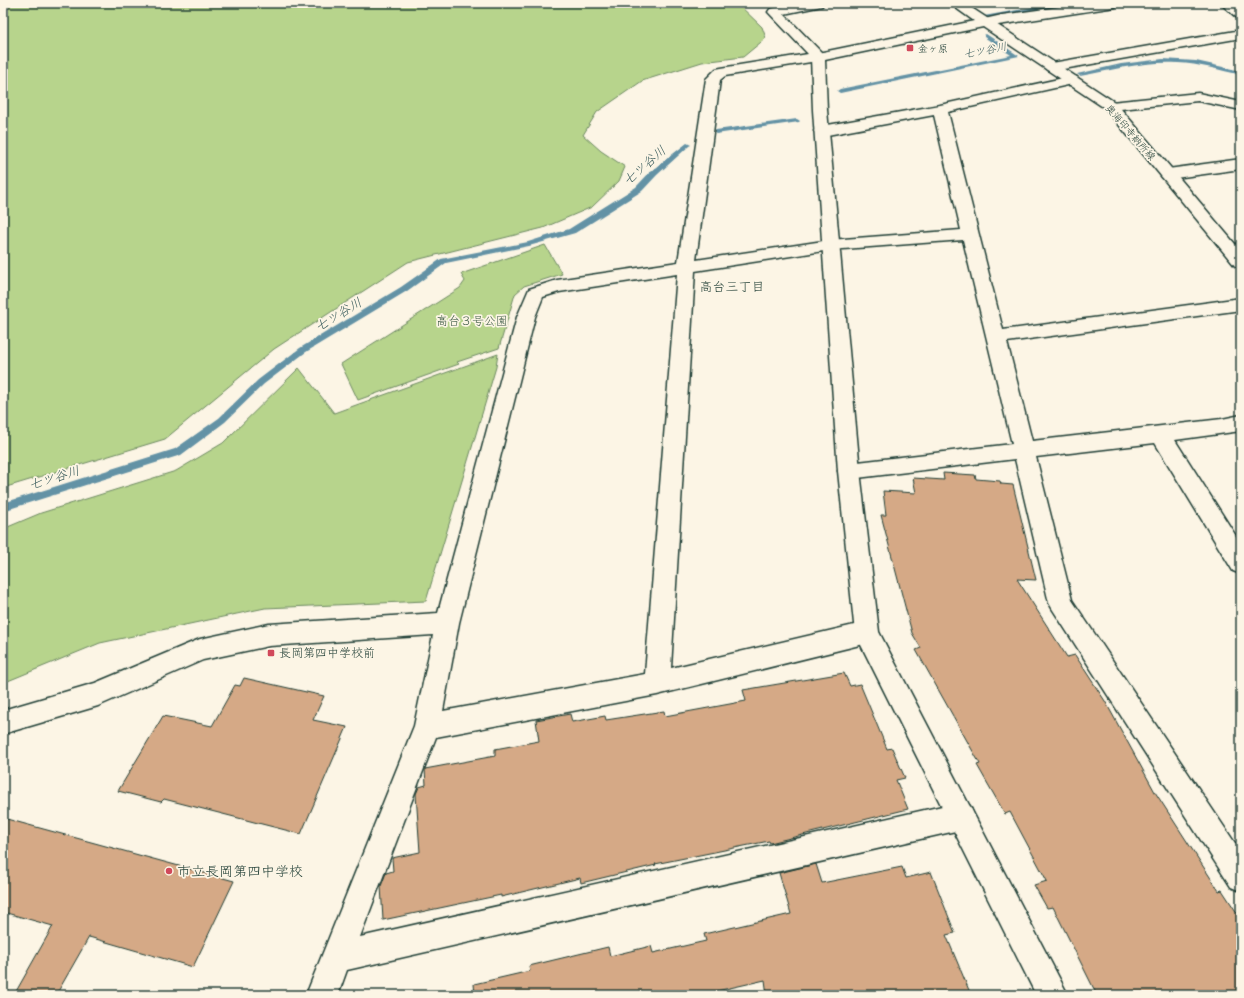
<svg xmlns="http://www.w3.org/2000/svg" width="1244" height="998" font-family="'Architects Daughter','Klee One',sans-serif">
<style>
.green{fill:#b7d48c;stroke:#6b8860}
.lines{fill:none;stroke-linecap:round;stroke-linejoin:round}
.stream{fill:#6392a5;fill-rule:evenodd}
.building{fill:#d5a986;stroke:#1f3d34}
.street-casing{stroke:#1f3d34;stroke-width:3}
.secondary-casing{stroke:#1f3d34;stroke-width:3}
.street{fill:#fcf5e5;fill-rule:evenodd}
.secondary{fill:#fcf5e5;fill-rule:evenodd}
.poi-dot{fill:#d1495b;stroke:#fcf5e5;stroke-width:1.5}
.labels{text-anchor:middle;stroke-width:3.5;stroke-linejoin:round;paint-order:stroke}
.far-poi-label{font-size:10px;fill:#1f3d34;stroke:#fcf5e5;text-anchor:start}
.far-street-label{font-size:10px;fill:#1f3d34;stroke:#fcf5e5}
.far-water-label{font-size:11px;font-style:italic;fill:#36595a;stroke:#fcf5e5}
.park-label{font-size:12px;fill:#3d5b46;stroke:#fcf5e5}
.poi-label{font-size:12px;fill:#1f3d34;stroke:#fcf5e5;text-anchor:start}
.water-label{font-size:13px;font-style:italic;fill:#36595a;stroke:#fcf5e5}
.neighbourhood-label{font-size:13px;fill:#1f3d34;stroke:#fcf5e5}
.near-poi-label{font-size:14px;fill:#1f3d34;stroke:#fcf5e5;text-anchor:start}
</style>
<rect width="100%" height="100%" fill="#fcf5e5"/>
<filter id="ink" filterUnits="userSpaceOnUse"><feTurbulence type="fractalNoise" baseFrequency=".025" numOctaves="2"/><feDisplacementMap in="SourceGraphic" scale="8" xChannelSelector="R" yChannelSelector="G"/><feConvolveMatrix kernelMatrix="1 2 1 2 8 2 1 2 1" color-interpolation-filters="sRGB"/></filter>
<g filter="url(#ink)">
<g class="green">
<path d="M3,3H737L762,27L766,38L743,57L702,62L642,81L597,112L583,135L601,151L625,167L619,181L592,207L543,228L408,262L274,349L165,439L3,488Z"/>
<path d="M545,245L562,274L524,286L515,294L499,348L457,362L459,364L358,400L341,364L460,288L465,281L461,274Z"/>
<path d="M498,354L496,367L426,601L265,608L100,643L3,683V529L41,513L176,471L223,443L299,368L334,413Z"/>
</g>
<g class="lines">
<g class="stream">
<path d="M1056,3H1070L987,18L984,16Z"/>
<path d="M986,34L1019,56L840,93L837,91L840,89L1011,55L984,37V35Z"/>
<path d="M1163,59L1196,61L1241,71V75C1220,70 1199,64 1178,63C1145,61 1112,70 1080,76L1077,74L1121,64Z"/>
<path d="M797,119L800,121L799,122L716,134L713,132L716,130Z"/>
<path d="M687,143L691,145L689,146L657,175L642,191L575,233L529,246L446,263L407,291L306,352L264,384L225,422L181,455L3,511V503L175,449L219,418L258,380L300,348L401,287L441,259L528,242L569,229L636,187L651,171Z"/>
</g>
</g>
<g class="building">
<path d="M943,473L975,475L976,479L1000,481L1001,484L1013,485L1036,580L1017,579L1067,657L1075,655L1105,701L1155,792L1219,891L1222,890L1241,919V995H1097L1053,907L1047,908L1034,885L1047,881L1010,812L1005,814L977,765L980,764L916,650L921,648L912,633L881,515H886L883,491L916,493L913,478L944,480Z"/>
<path d="M844,673L850,686L860,684L887,749L892,748L905,778L896,780L908,809L770,843L769,841L655,864L656,865L581,883L580,878L501,897V895L383,920L381,886L386,873L393,871L392,858L420,852L416,794L419,787L426,785L425,769L495,756V749L539,741L536,720L570,714L572,722L605,716L606,720L664,711L665,716L746,701L743,690Z"/>
<path d="M244,678L324,696L313,720L347,727L301,834L164,799L161,802L118,791L163,716L212,726L235,685L240,686Z"/>
<path d="M3,818L234,881L193,967L89,937L56,995H14L53,926L3,912Z"/>
<path d="M816,864L822,883L902,867L906,878L931,872L955,933L946,935L971,995H767L765,980L699,995H475L474,984L530,971L529,966L608,947L610,956L651,946L653,953L706,941L704,934L791,914L779,873Z"/>
</g>
<g class="lines">
<defs>
<g id="street">
<path d="M799,3H823L822,6L784,14L823,54L825,57L823,60L725,76L720,80L696,260L830,240L961,230L934,115L822,136L817,134L814,131L817,128L822,126L940,105L1072,76L1077,77L1079,80L1077,83L948,112L1003,330L1241,298V310L1007,342L1032,441L1222,419L1241,415V431L1175,440L1241,544V574L1233,571L1155,443L1036,457L1072,600L1241,852V891L1231,887L1053,610L1049,603L1015,459L849,479L841,477L838,471L841,465L849,463L1012,444L963,240L830,250L695,271L671,668L867,622L876,625L879,633L876,641L657,695L436,737L360,937L960,802L970,806L974,816L970,826L960,830L347,970L338,995H306L414,726L433,635L269,646L203,660L98,706L3,734V710L95,683L200,639L269,624L438,613L517,317L529,289L557,280L678,262L706,79L716,69L721,68L808,54L768,12L770,9ZM677,274L645,674L443,711L459,623L535,317L543,297L559,292Z"/>
<path d="M1088,3H1121L1115,7L985,27L980,26L978,23L980,20L1002,15Z"/>
<path d="M1220,3H1234L1241,8V18L1236,17Z"/>
<path d="M1241,30V38L1052,71L1047,70L1045,67L1047,64L1052,63Z"/>
<path d="M1198,93L1241,102V110L1198,101L1111,110L1106,109L1104,106L1106,103L1111,102Z"/>
<path d="M1241,159V169L1168,179L1162,177L1160,174L1162,171L1168,169Z"/>
</g>
<path id="secondary" d="M949,3H964L1116,103L1241,251V268L1235,266L1106,109L983,27L825,60L827,110L860,471L879,632L1068,995H1036L855,633L838,471L813,110L811,57L813,54L818,53L974,21Z"/>
</defs>
<use href="#street" class="street-casing"/>
<use href="#secondary" class="secondary-casing"/>
<use href="#street" class="street"/>
<use href="#secondary" class="secondary"/>
</g>
</g>
<g class="poi-dot">
<rect x="906" y="44" width="8" height="8" rx="2"/>
<rect x="267" y="649" width="8" height="8" rx="2"/>
<circle cx="169" cy="871" r="4"/>
</g>
<g class="labels">
<g class="far-poi-label">
<text x="918" y="52">金ヶ原</text>
</g>
<g class="far-street-label">
<text transform="translate(1131 132) rotate(49)" y="4">奥海印寺納所線</text>
</g>
<g class="far-water-label">
<text transform="translate(985 50) rotate(-11)" y="4">七ツ谷川</text>
</g>
<g class="park-label">
<text x="472" y="325">高台３号公園</text>
</g>
<g class="poi-label">
<text x="279" y="657">長岡第四中学校前</text>
</g>
<g class="water-label">
<text transform="translate(644 165) rotate(-41)" y="5">七ツ谷川</text>
<text transform="translate(338 314) rotate(-31)" y="5">七ツ谷川</text>
<text transform="translate(54 477) rotate(-17)" y="5">七ツ谷川</text>
</g>
<g class="neighbourhood-label">
<text x="732" y="291">高台三丁目</text>
</g>
<g class="near-poi-label">
<text x="177" y="876">市立長岡第四中学校</text>
</g>
</g>
<rect width="1244" height="998" fill="none" stroke="#fcf5e5" stroke-width="16"/>
<rect x="8" y="8" width="1228" height="982" fill="none" stroke="#1f3d34" stroke-width="1.5" filter="url(#ink)"/>
</svg>
